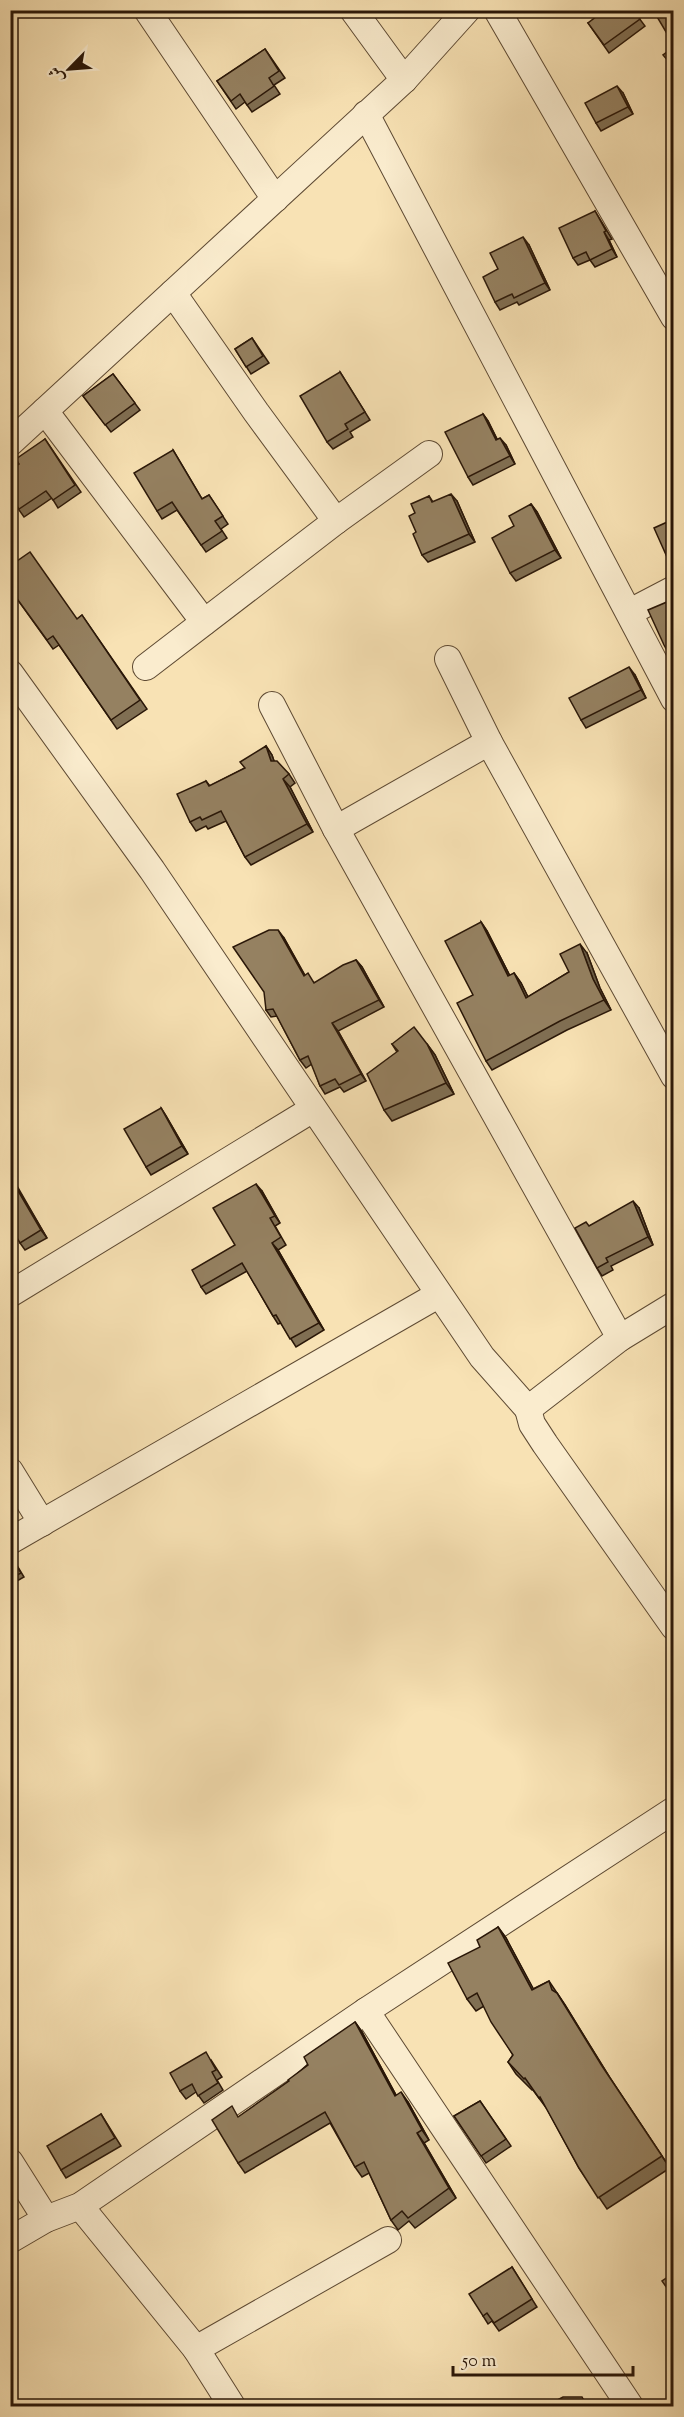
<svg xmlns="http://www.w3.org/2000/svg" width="684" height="2417" font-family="'Sorts Mill Goudy',Amiri,serif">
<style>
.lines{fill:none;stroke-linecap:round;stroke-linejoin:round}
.street-casing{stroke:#5e4a33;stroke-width:28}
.street{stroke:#faecce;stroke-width:26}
.wall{fill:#806f53;stroke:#2a1708;stroke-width:1.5}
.shaded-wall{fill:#685a44;stroke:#2a1708;stroke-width:1.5}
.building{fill:#958161;stroke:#2a1708;stroke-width:1.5}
</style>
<rect width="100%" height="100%" fill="#f8e2b4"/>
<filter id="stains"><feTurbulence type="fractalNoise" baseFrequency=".00333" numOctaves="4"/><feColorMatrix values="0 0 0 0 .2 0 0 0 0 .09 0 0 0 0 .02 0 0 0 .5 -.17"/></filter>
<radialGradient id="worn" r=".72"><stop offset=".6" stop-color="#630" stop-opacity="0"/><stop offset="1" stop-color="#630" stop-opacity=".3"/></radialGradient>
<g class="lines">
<defs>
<g id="street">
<path d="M147,10L275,199"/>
<path d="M353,10L404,80"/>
<path d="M497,10L674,317"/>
<path d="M366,114L674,699"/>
<path d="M173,293L256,412L336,521"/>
<path d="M45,411L204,622"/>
<path d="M10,443L404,80L467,10"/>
<path d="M630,612L674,589"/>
<path d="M448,659L489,742L674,1076"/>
<path d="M146,667L336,521L429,454"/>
<path d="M10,673L152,870L482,1357L528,1409"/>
<path d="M272,705L336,829L620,1338"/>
<path d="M336,829L489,742"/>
<path d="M10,1294L313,1109"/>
<path d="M674,1305L620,1338L528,1409L532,1424L545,1444L674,1627"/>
<path d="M10,1471L42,1523"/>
<path d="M10,1541L438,1295"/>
<path d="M366,2011L630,2406"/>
<path d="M10,2162L46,2219"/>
<path d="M80,2206L196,2349L232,2406"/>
<path d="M10,2240L46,2219L80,2206L366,2011L674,1810"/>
<path d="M196,2349L388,2240"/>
</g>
</defs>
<use href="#street" class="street-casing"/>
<use href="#street" class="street"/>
</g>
<g class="wall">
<path d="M633,10L645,26L609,53L588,23Z"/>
<path d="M674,10V44L669,37Z"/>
<path d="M265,49L285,78L274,85L280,94L252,112L245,102L236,109L217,81Z"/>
<path d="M623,93L633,114L601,131L596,123Z"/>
<path d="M595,211L612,239L609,240L617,257L595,267L590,260L578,265L573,258Z"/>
<path d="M529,245L550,290L519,305L517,302L500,310L495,302L498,269Z"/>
<path d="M252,338L269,363L251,374L235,349Z"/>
<path d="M340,372L370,420L350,432L353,437L333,449L327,442Z"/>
<path d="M113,374L140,410L111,432L83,396Z"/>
<path d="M483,414L488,421L497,439L506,445L515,464L473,485L468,477Z"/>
<path d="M45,439L81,492L58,508L52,498L24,517L10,497L17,486L19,464Z"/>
<path d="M173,450L202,499L209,495L228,524L221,529L227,538L206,552L177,510L162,519L157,511Z"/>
<path d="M429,496L433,502L457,501L475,542L428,562L422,555L416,532L415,513Z"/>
<path d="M531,504L537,512L561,558L516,581L510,573L514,526Z"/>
<path d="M674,519V563L672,564L667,557Z"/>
<path d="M10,589L77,619L82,615L147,709L117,729L59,645L53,649Z"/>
<path d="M635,675L646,698L586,728L581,720Z"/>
<path d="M266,746L272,755L274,761L289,774L295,783L290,787L313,832L251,865L245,857L226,821L208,829L206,826L196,831L190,822L206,781L210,786L245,768Z"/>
<path d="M481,922L487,931L510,976L514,973L521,983L528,997L569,972L587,953L600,988L611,1010L567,1030L492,1070L486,1061Z"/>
<path d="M284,938L305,976L315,983L356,960L362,967L384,1007L338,1031L366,1081L344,1092L340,1087L325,1094L320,1086L312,1064L306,1068L300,1060L277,1016L271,1017L266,1010Z"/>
<path d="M392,1044H427L435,1055L454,1094L392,1121L384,1110L397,1052Z"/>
<path d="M161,1108L166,1116L188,1154L151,1175L146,1167Z"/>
<path d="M10,1176L47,1238L25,1250L20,1243Z"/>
<path d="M262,1191L280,1223L275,1226L286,1245L278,1250L324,1330L296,1347L281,1323L278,1324L273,1316L247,1271L206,1294L201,1287L235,1245Z"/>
<path d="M639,1208L653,1245L611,1266L613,1270L602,1276L597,1268L589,1226Z"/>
<path d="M10,1554L24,1577L10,1585Z"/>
<path d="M498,1927L506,1938L533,1989L549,1981L565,2005L610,2078L670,2168L607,2209L579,2168L547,2109L533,2090H532L516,2074L508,2062L513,2055L484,2006L476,2011L467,1999L480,1947Z"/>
<path d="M355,2022L362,2032L396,2095L408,2102L429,2140L424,2143L456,2198L415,2228L409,2221L398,2230L391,2220L369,2173L362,2177L355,2167L330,2123L245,2173L238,2163L239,2117L289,2081Z"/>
<path d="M211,2060L222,2077L217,2080L223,2090L204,2103L196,2092L186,2099L180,2091Z"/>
<path d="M480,2101L511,2146L486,2163L454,2116Z"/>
<path d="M101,2114L121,2146L66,2178L61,2170Z"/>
<path d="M512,2267L537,2307L499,2331L492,2321L488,2324L483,2316Z"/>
</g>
<g class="shaded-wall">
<path d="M617,86L623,93L633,114L628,107Z"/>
<path d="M604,232L609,240L617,257L612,249Z"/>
<path d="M523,237L529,245L550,290L545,283Z"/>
<path d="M483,414L488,421L501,447L496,440Z"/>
<path d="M500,438L506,445L515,464L510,456Z"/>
<path d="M451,494L457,501L475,542L469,534Z"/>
<path d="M531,504L537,512L561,558L555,550Z"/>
<path d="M629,667L635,675L646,698L641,690Z"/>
<path d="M266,746L272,755L277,770L271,761Z"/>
<path d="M283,779L290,787L313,832L307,824Z"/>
<path d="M481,922L487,931L515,986L508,976Z"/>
<path d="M278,930L284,938L310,984L304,976Z"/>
<path d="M580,944L587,953L600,988L611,1010L604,1000L593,979Z"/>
<path d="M356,960L362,967L384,1007L379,1000Z"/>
<path d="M514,973L521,983L533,1007L526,998Z"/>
<path d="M332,1023L338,1031L366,1081L361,1074Z"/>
<path d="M427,1044L435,1055L454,1094L446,1083Z"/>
<path d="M161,1108L166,1116L188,1154L182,1146Z"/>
<path d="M10,1176L13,1179L47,1238L41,1230Z"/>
<path d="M256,1184L262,1191L280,1223L275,1216Z"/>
<path d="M633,1201L639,1208L653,1245L648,1237Z"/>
<path d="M272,1243L278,1250L324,1330L319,1323Z"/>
<path d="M498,1927L506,1938L540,2001L532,1990Z"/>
<path d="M557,1993L565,2005L610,2078L670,2168L602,2066Z"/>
<path d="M355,2022L362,2032L402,2106L395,2096Z"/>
<path d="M401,2092L408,2102L429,2140L422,2130Z"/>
<path d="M417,2133L424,2143L456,2198L449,2188Z"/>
</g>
<g class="building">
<path d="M605,10H633L640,19L604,45L588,23Z"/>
<path d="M653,10H674V34L669,37Z"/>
<path d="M674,47V68L663,55Z"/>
<path d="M265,49L279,71L269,78L274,86L247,105L240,94L231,101L217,81Z"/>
<path d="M617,86L628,107L596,123L585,103Z"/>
<path d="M595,211L606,231L604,232L612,249L590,260L586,252L573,258L559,228Z"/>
<path d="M523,237L545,283L514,298L512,294L495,302L483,277L498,269L490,253Z"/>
<path d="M252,338L263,356L246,367L235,349Z"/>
<path d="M340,372L365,412L345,424L348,429L327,442L300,396Z"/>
<path d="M113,374L135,403L105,425L83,396Z"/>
<path d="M483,414L496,440L500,438L510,456L468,477L445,432Z"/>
<path d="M45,439L75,485L53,500L46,491L19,509L10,497V490L17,486L10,477V470L19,464L16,459Z"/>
<path d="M173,450L202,499L209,495L223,516L215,521L222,531L201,545L172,502L157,511L134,473Z"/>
<path d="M451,494L469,534L422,555L413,534L416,532L409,516L415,513L411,504L429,496L432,502Z"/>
<path d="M531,504L555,550L510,573L492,538L514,526L509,516Z"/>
<path d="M674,519V554L667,557L654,528Z"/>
<path d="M30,552L77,619L82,615L140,700L111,720L53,636L47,640L10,589V566Z"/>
<path d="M674,599V663L664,645L648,610Z"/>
<path d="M629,667L641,690L581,720L569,698Z"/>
<path d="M266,746L271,761H277L289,774L283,779L307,824L245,857L221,811L202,820L200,817L190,822L177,794L206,781L209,786L245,768L240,762Z"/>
<path d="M481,922L508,976L514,973L526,998L569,972L560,954L580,944L593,979L604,1000L560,1021L486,1061L457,1003L473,995L445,941Z"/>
<path d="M269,930H278L304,976L308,973L314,983L343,965L356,960L379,1000L332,1023L361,1074L339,1085L335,1079L320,1086L308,1056L300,1060L273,1009L266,1010L264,992L233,947Z"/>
<path d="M414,1027L427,1044L446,1083L384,1110L367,1074L398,1051L392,1044Z"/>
<path d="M161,1108L182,1146L146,1167L124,1129Z"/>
<path d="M10,1177L41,1230L20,1243L10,1226Z"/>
<path d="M256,1184L275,1216L270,1218L281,1237L272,1243L319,1323L290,1339L276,1315L273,1316L242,1263L201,1287L192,1270L235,1245L213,1208Z"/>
<path d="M633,1201L648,1237L606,1258L608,1262L597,1268L575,1228L586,1222L589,1226Z"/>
<path d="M10,1555L21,1573L10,1579Z"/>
<path d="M498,1927L532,1990L549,1981L552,1990L557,1993L602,2066L662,2156L598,2198L579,2168L540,2097L539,2098L525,2078L524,2079L508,2062L513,2055L491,2022L477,1993L467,1999L448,1963L480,1947L477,1940Z"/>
<path d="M355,2022L395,2096L401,2092L422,2130L417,2133L449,2188L408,2218L402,2211L391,2220L364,2162L355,2167L325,2112L238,2163L212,2120L232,2106L238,2117L289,2081L288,2080L308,2065L304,2057Z"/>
<path d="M206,2052L216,2070L212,2072L218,2083L198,2096L192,2084L180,2091L170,2073Z"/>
<path d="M480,2101L506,2139L481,2156L454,2116Z"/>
<path d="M101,2114L115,2138L61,2170L47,2146Z"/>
<path d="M512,2267L532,2299L494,2323L487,2313L483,2316L469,2294Z"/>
<path d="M674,2273V2298L662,2281Z"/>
<path d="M563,2397H582L587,2406H546Z"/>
</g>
<rect width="684" height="2417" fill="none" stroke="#f8e2b4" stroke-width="36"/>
<rect x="12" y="12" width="660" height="2393" fill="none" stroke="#2a1708" stroke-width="3"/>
<rect x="18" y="18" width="648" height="2381" fill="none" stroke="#2a1708" stroke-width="1.5"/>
<g transform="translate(69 69) rotate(245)" stroke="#faecce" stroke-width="4.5" paint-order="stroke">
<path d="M0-4.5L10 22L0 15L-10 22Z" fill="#2a1708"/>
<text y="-9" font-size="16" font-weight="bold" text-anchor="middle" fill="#2a1708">ش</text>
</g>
<path d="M453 2366v9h180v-9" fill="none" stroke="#2a1708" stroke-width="3"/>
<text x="462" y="2366" font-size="18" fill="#2a1708" stroke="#faecce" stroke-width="4.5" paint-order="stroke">50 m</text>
<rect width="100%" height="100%" filter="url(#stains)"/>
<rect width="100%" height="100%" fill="url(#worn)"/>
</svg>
